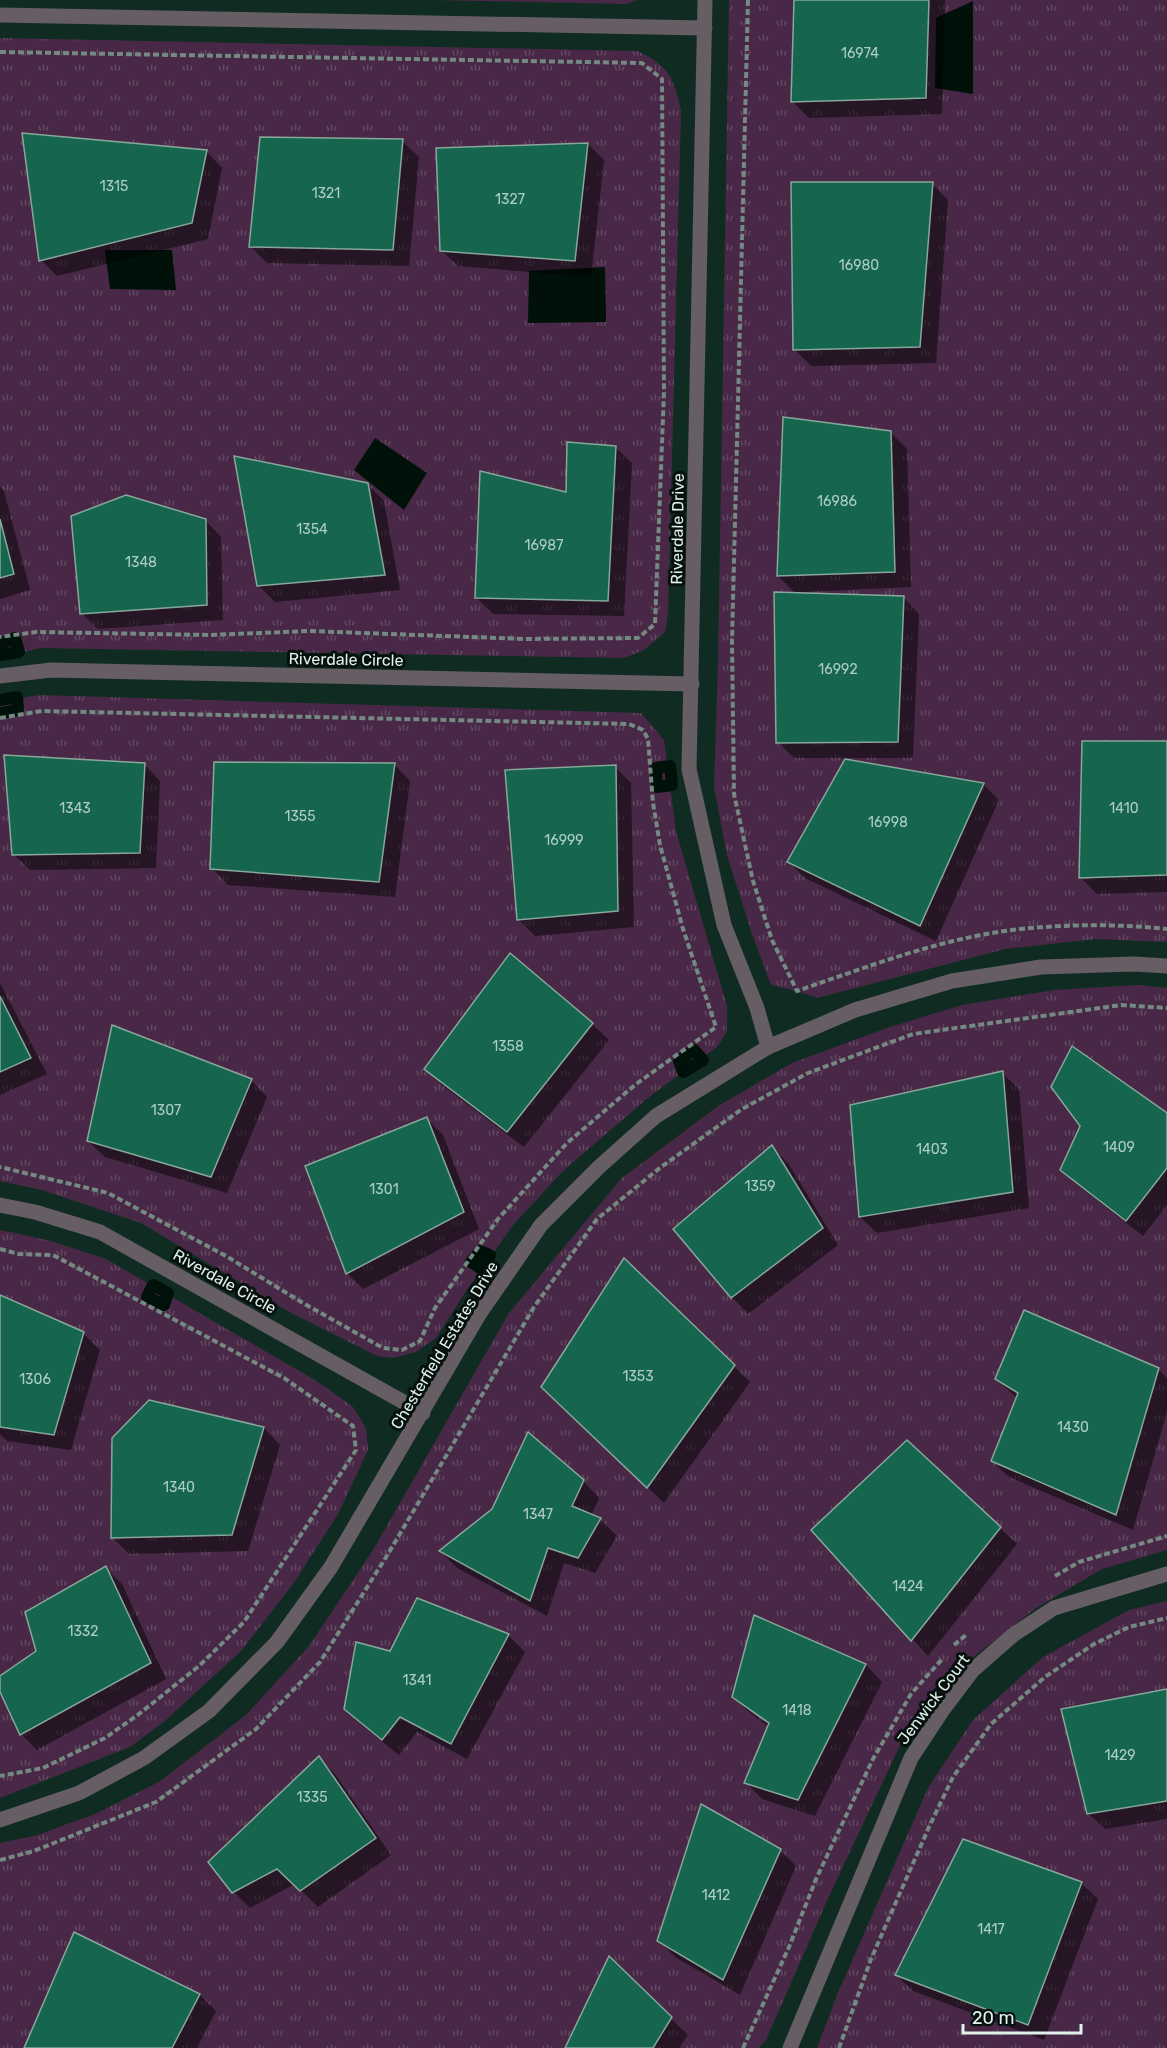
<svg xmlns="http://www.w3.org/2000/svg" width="1167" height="2048" font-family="Rubik,sans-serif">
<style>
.grass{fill:url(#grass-tufts)}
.water{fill:#00110a}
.shadow{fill:#0007;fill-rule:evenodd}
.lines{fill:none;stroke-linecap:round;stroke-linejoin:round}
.stream{stroke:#00110a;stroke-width:12}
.building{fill:#16654e;stroke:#88a79b;stroke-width:1.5}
.path{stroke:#738981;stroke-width:4;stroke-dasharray:6 3;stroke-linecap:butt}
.minor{stroke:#665d65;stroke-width:15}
.labels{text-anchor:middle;stroke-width:6;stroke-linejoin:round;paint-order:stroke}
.number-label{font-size:14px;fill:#aecdc3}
.street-label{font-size:16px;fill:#e0f0ea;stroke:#06110d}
</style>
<defs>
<pattern id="grass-tufts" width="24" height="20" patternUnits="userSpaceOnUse" patternTransform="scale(1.5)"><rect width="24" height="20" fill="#482846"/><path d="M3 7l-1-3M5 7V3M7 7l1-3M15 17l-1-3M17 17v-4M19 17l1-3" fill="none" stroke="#624861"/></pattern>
</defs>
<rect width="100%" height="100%" fill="#102c22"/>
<g class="grass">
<path d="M431,0H637L627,4Z"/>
<path d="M729,0H1167V942L1096,939L1005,949L817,998L797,991L771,985L752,934L727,855L714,787L718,663Z"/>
<path d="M0,38L638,51C670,68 673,76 681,110L668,614L665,632L644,650L624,658L40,648L0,658Z"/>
<path d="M40,695L641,713L664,740L676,831L727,1006V1032L717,1047L649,1097L563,1171L513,1225L466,1291L436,1338L416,1352L392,1358L377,1356L291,1313L141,1223L42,1190L0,1181V701Z"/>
<path d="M1138,985L1167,988V1550L1102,1569L1036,1608L937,1685L912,1720L830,1894L766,2040L758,2048H0V1843L38,1835L97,1813L159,1782L246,1715L309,1646L373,1550L509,1313L622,1178L718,1106L792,1063L887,1028L962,1005L1054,990Z"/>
<path d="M0,1230L51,1241L106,1259L315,1380L353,1407L366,1428L368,1450L338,1514L293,1584L241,1651L166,1720L130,1747L0,1798Z"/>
<path d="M1167,1601V2048H817L837,1995L928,1788L973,1720L1043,1657L1129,1610Z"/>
</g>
<g class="water">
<path d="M973,1V94L935,88L936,18Z"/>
<path d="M105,250H172L176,290L110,289Z"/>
<path d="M605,267L606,322L528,323L529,271Z"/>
<path d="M375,438L427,473L404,510L354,470Z"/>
</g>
<g class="shadow">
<path d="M796,0H945L942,114L809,118L793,102Z"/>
<path d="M402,141L419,157L409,266L267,263L251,247Z"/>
<path d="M588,144L604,160L591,277L458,266L441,250Z"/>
<path d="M206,151L222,168L208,239L57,276L41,260Z"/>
<path d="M932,184L948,200L936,363L811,366L795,350Z"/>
<path d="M891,433L907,449L911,587L802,592V594L903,597L919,614L913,758H794L778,742L796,594L778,576Z"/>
<path d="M615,447L632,463L624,616L493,614L477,598L567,494Z"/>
<path d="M367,484L384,501L400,590L275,602L259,586Z"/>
<path d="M0,487L4,491L30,590L0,599Z"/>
<path d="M205,520L221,537L223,620L98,629L81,613Z"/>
<path d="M1167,742V892L1097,894L1081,878Z"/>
<path d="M144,764L160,781L156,868L30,870L13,854Z"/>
<path d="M394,764L410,781L395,897L228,885L212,868Z"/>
<path d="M615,767L631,783L634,927L535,936L519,920Z"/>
<path d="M983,784L999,800L936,941L805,878L789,862Z"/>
<path d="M510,955L592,1024L609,1040L524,1147L442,1085L426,1068Z"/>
<path d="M0,983L47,1074L0,1095Z"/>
<path d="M1002,1073L1019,1089L1029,1208L877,1233L860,1217Z"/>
<path d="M251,1080L267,1097L227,1193L105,1157L88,1141Z"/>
<path d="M1167,1115V1205L1143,1236L1079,1186L1062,1169Z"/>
<path d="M427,1119L443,1135L479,1229L363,1289L347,1273Z"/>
<path d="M772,1147L788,1163L838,1245L748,1314L732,1297L675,1229Z"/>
<path d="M0,1297L83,1333L100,1350L71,1450L7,1441L0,1434Z"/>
<path d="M734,1366L750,1382L664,1503L560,1403Z"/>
<path d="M1158,1369L1167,1378V1412L1133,1530L1009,1477L992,1461L1017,1398L996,1379Z"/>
<path d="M264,1428L280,1445L248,1551L129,1554L112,1537Z"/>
<path d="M583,1481L599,1498L591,1516L600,1519L617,1536L595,1573L564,1563L547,1616L457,1568L441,1552Z"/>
<path d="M1000,1528L1017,1544L928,1656L813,1530Z"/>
<path d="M105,1568L122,1584L166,1679L37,1750L21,1734L0,1689V1677L37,1652Z"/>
<path d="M418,1600L509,1636L525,1652L467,1759L417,1732L399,1755L362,1725L345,1709L391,1653Z"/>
<path d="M755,1617L866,1665L882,1682L815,1816L762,1799L746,1782L769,1727L750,1713L734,1696ZM749,1707L776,1726L774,1729L749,1711Z"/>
<path d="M1167,1690V1819L1105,1829L1088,1813Z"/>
<path d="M319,1758L335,1774L391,1855L318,1907L295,1884L250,1908L234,1892Z"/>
<path d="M780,1850L796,1866L740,1995L675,1957L659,1940Z"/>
<path d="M1081,1883L1098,1899L1044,2040L913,1991L896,1975Z"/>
<path d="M609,1959L688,2035L679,2048H566Z"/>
<path d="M200,1995L216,2011L197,2048H25Z"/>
</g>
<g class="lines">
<g class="stream">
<path d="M0,644L15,638L19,652L0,655"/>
<path d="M0,700L17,697L18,710L0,713"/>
<path d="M670,766L672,785L657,787L656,768Z"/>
<path d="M694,1050L703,1060L683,1072L679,1061Z"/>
<path d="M480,1251L490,1255L480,1268L471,1262Z"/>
<path d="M153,1285L168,1293L164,1305L147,1297Z"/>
</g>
</g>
<g class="building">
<path d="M794,0H929L926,98L791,102Z"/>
<path d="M22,133L207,150L192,223L39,261Z"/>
<path d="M260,137L403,139L393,250L249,247Z"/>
<path d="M588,143L575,261L440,251L436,148Z"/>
<path d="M791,182H933L920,347L793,350Z"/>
<path d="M783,417L891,431L895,572L777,576Z"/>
<path d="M567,442L616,446L608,601L475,598L480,471L566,492Z"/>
<path d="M234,456L368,483L385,575L257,586Z"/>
<path d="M126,495L206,519L207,605L80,614L71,516Z"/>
<path d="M0,519L14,574L0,578Z"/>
<path d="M774,592L904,596L898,742L776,743Z"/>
<path d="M1082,741H1167V875L1079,878Z"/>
<path d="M4,755L145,763L140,853L12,855Z"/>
<path d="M845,759L984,783L920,926L787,862Z"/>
<path d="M214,762L395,763L379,882L210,869Z"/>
<path d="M616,765L618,911L517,920L505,770Z"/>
<path d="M510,953L593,1023L507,1132L424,1069Z"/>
<path d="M0,996L31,1058L0,1072Z"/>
<path d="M112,1025L252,1079L211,1177L87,1141Z"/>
<path d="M1072,1046L1167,1113V1168L1126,1221L1060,1170L1080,1126L1051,1087Z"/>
<path d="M1003,1071L1013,1192L859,1217L850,1105Z"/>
<path d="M427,1117L464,1212L346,1274L305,1166Z"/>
<path d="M772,1145L823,1228L731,1298L673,1229Z"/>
<path d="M624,1258L735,1365L647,1488L541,1387Z"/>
<path d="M0,1295L84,1332L54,1435L0,1427Z"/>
<path d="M1024,1310L1159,1368L1116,1515L991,1461L1018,1393L995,1379Z"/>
<path d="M149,1400L264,1427L232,1535L111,1538L112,1438Z"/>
<path d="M528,1432L584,1480L572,1506L601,1518L578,1558L548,1548L530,1601L439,1551L492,1509Z"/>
<path d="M907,1440L1001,1527L911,1641L811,1530Z"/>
<path d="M106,1566L151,1663L20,1735L0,1692V1676L36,1651L25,1612Z"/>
<path d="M417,1598L509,1634L451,1744L400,1717L382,1740L344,1709L356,1642L390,1651Z"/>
<path d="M754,1615L866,1664L798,1800L744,1783L769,1723L732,1697Z"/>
<path d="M1167,1689V1801L1087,1814L1061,1709Z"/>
<path d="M319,1756L376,1838L300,1891L277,1869L232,1893L208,1862Z"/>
<path d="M701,1804L781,1849L723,1980L657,1941Z"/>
<path d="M963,1839L1082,1882L1028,2025L895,1975Z"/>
<path d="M74,1932L200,1994L172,2048H24Z"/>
<path d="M609,1956L672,2017L653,2048H565Z"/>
</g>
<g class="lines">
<g class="path">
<path d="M748,0L732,641L734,794L753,881L772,940L797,991C870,966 944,937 1021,929C1070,924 1119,924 1167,929"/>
<path d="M0,52L642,63L662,79L664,391L655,624L638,638L525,639L309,631L210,635L36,632L0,637"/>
<path d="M0,718L42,711L629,724L643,730L648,739L653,803L660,845L683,929L716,1027L636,1084L567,1143L498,1219L435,1308L420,1341L402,1350L383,1348L303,1303L226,1256L108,1193L0,1167"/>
<path d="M0,1249L19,1254L53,1255L284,1378L353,1426L356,1450L244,1622L199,1666L139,1714L105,1738L43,1768L0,1776"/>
<path d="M1055,1576L1079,1562L1167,1536"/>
<path d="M954,1645L966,1635"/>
<path d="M0,1860L34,1851L156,1802L256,1729L320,1662L388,1554L534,1307L597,1219L661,1167L742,1109L808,1073L913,1034L1121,1005L1167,1008"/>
<path d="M743,2048L789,1947L816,1879L873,1759L911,1694L943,1658"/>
<path d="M839,2048L871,1959L929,1827L953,1777L991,1724L1045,1677L1094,1644L1129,1627L1167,1618"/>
</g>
<g class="minor">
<path d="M705,0L689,769L724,925L757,1008L768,1047"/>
<path d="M0,15L705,28"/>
<path d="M0,676L51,670L692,684"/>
<path d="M0,1205L35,1212L100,1232L423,1413"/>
<path d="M0,1820L79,1793L144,1758L209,1711L277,1642L331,1567L480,1313L541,1225L599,1167L656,1116L768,1047L855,1010L952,981L1041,967L1134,964L1167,966"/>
<path d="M790,2048L911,1758L942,1711L973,1670L1013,1635L1054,1608L1167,1574"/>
</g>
</g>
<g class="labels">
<g class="number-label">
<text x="860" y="58">16974</text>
<text x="114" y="191">1315</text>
<text x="326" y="198">1321</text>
<text x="510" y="204">1327</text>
<text x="859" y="270">16980</text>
<text x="837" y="506">16986</text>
<text x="312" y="534">1354</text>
<text x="544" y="550">16987</text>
<text x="141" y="567">1348</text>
<text x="838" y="674">16992</text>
<text x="75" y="813">1343</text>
<text x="1124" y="813">1410</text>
<text x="300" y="821">1355</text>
<text x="888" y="827">16998</text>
<text x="564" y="845">16999</text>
<text x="508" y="1051">1358</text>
<text x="166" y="1115">1307</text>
<text x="1119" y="1152">1409</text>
<text x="932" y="1154">1403</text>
<text x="760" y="1191">1359</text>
<text x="384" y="1194">1301</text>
<text x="638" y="1381">1353</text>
<text x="35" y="1384">1306</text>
<text x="1073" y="1432">1430</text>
<text x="179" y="1492">1340</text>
<text x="538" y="1519">1347</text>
<text x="908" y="1591">1424</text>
<text x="83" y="1636">1332</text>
<text x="417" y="1685">1341</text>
<text x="797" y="1715">1418</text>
<text x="1120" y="1760">1429</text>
<text x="312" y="1802">1335</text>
<text x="716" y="1900">1412</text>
<text x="991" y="1934">1417</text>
</g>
<g class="street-label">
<text transform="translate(677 529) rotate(-89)" y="6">Riverdale Drive</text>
<text transform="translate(346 659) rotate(1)" y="6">Riverdale Circle</text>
<text transform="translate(225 1281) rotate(29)" y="6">Riverdale Circle</text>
<text transform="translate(444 1345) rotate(-59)" y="6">Chesterfield Estates Drive</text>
<text transform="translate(933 1699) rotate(-53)" y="6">Jenwick Court</text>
</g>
</g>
<path d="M963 2024v9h118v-9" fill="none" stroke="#e0f0ea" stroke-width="3"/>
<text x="972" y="2024" font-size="18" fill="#e0f0ea" stroke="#06110d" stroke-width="4.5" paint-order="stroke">20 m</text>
</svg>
